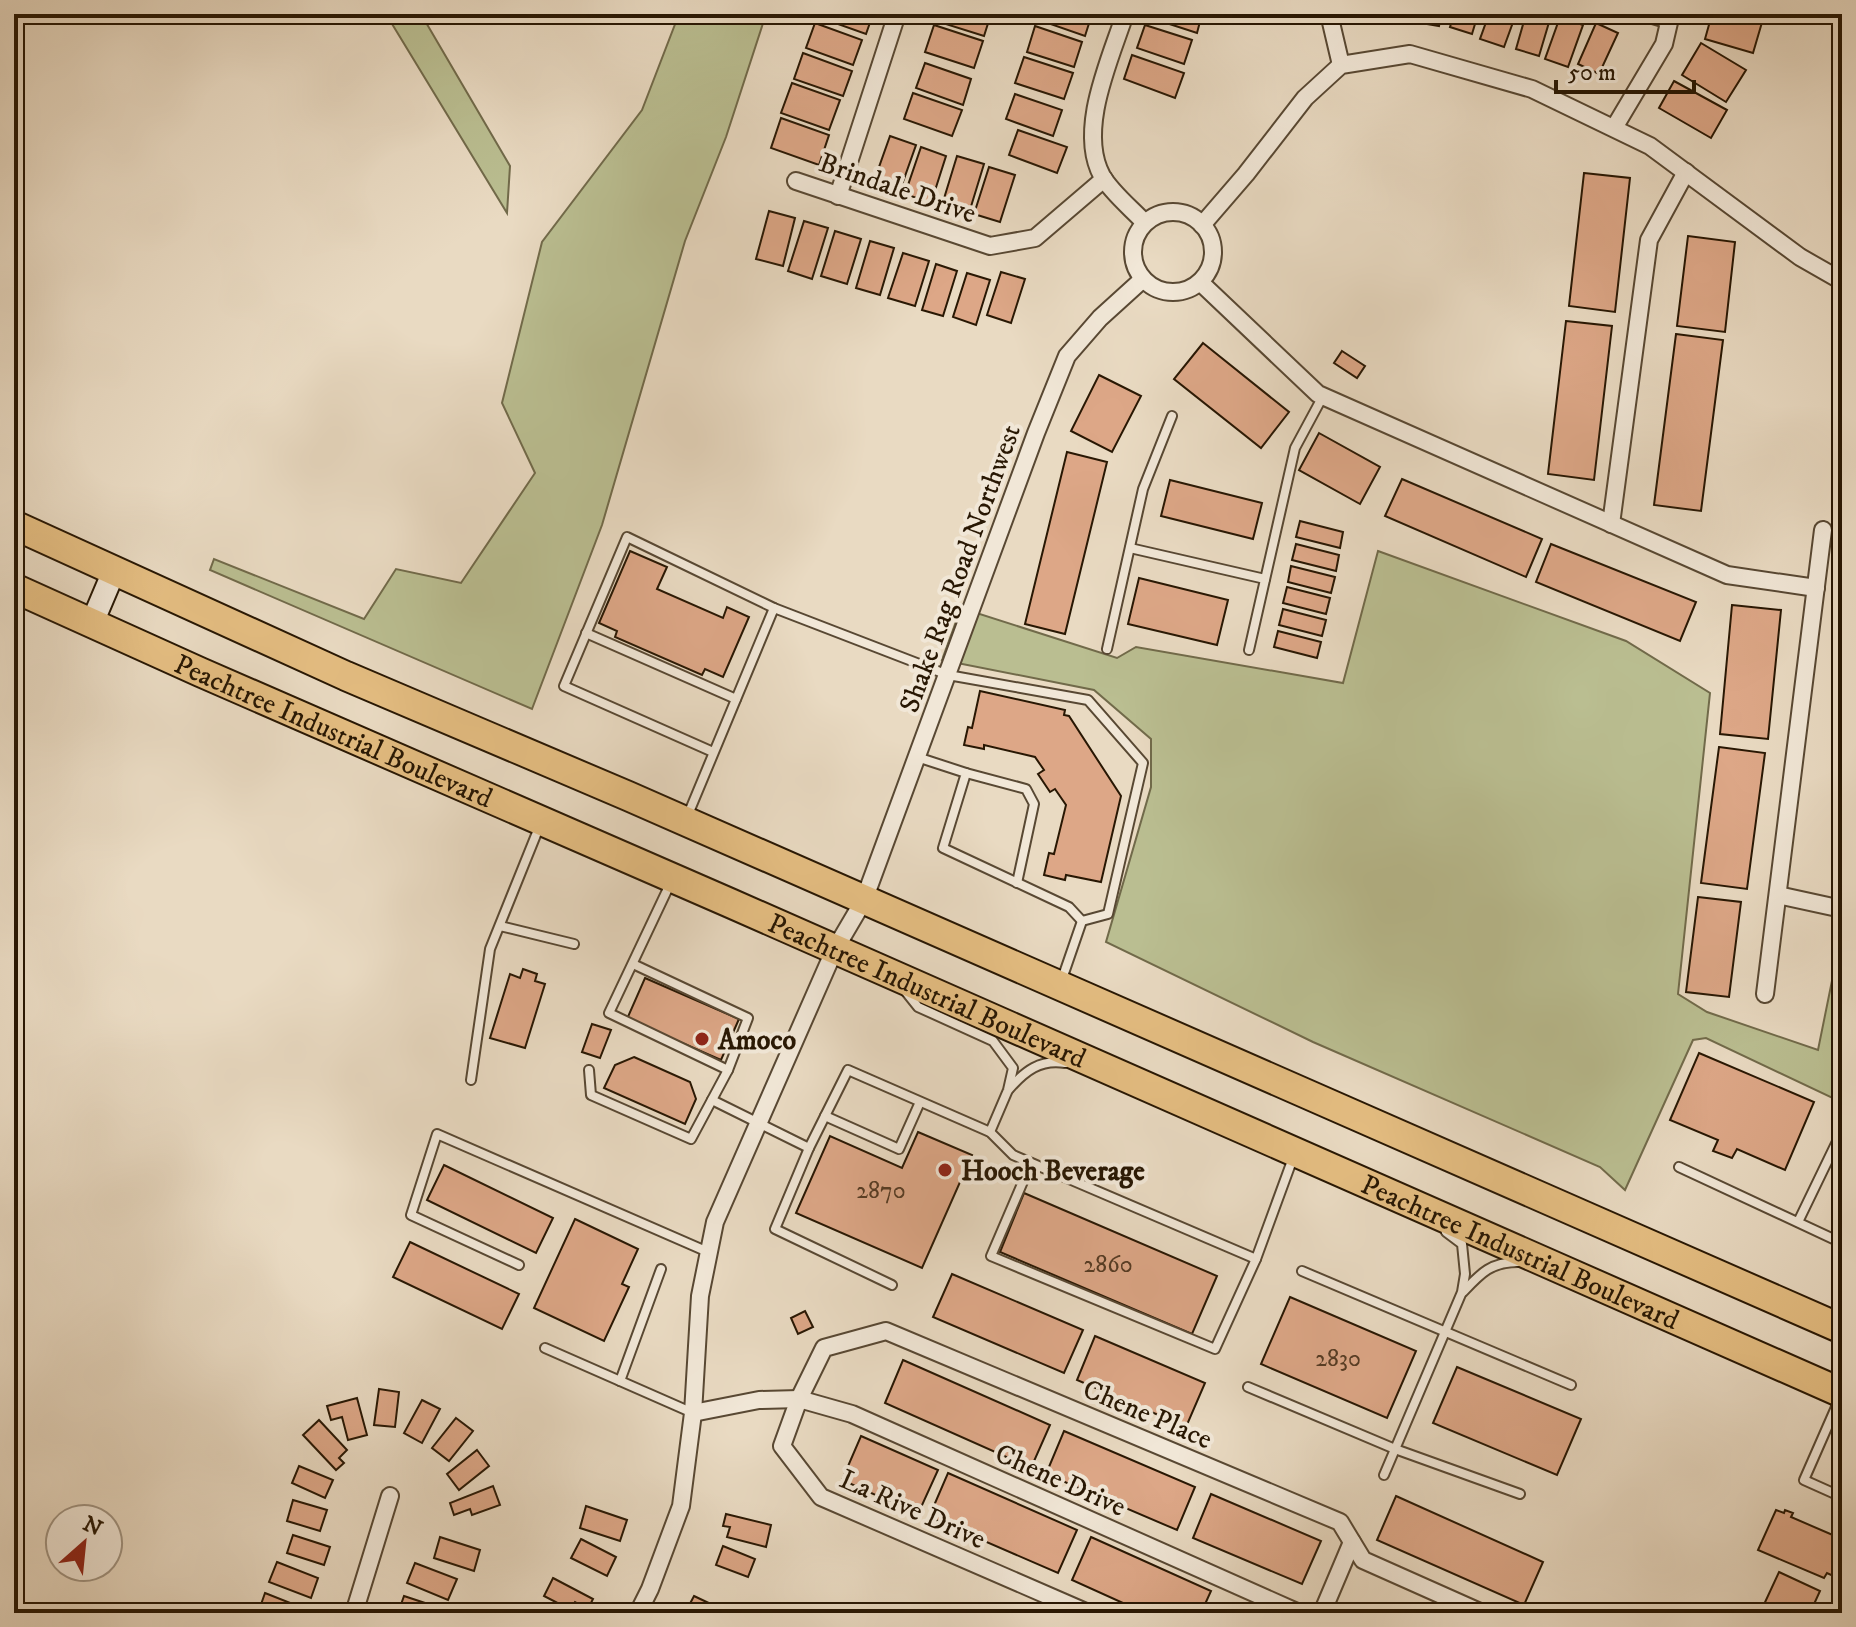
<svg xmlns="http://www.w3.org/2000/svg" width="1856" height="1627" font-family="'IM FELL DW Pica',serif">
<style>
.green{fill:#babe91;stroke:#716a4a;stroke-width:2}
.building{fill:#dda787;stroke:#281703;stroke-width:2}
.lines{fill:none;stroke-linecap:round;stroke-linejoin:round}
.lane-casing{stroke:#584833;stroke-width:12}
.street-casing{stroke:#584833;stroke-width:20}
.secondary-casing{stroke:#281703;stroke-width:26}
.highway-casing{stroke:#281703;stroke-width:32}
.lane{stroke:#f1e7d7;stroke-width:8}
.street{stroke:#f1e7d7;stroke-width:16}
.secondary{stroke:#f1e7d7;stroke-width:22}
.highway{stroke:#e4bd81;stroke-width:28}
.poi-dot{fill:#8f2418;stroke:#f1e7d7;stroke-width:3}
.labels{text-anchor:middle;stroke-width:8;stroke-linejoin:round;paint-order:stroke}
.number-label{font-size:24px;fill:#553b24}
.street-label{font-size:28px;fill:#281703;stroke:#f1e7d7}
.poi-label{font-size:28px;font-weight:bold;fill:#281703;stroke:#f1e7d7;text-anchor:start}
</style>
<rect width="100%" height="100%" fill="#e9dac2"/>
<filter id="stains"><feTurbulence type="fractalNoise" baseFrequency=".0025" numOctaves="4"/><feColorMatrix values="0 0 0 0 .2 0 0 0 0 .09 0 0 0 0 .02 0 0 0 .5 -.17"/></filter>
<radialGradient id="worn" r=".72"><stop offset=".6" stop-color="#630" stop-opacity="0"/><stop offset="1" stop-color="#630" stop-opacity=".3"/></radialGradient>
<g class="green">
<path d="M386,14H421L510,166L507,213Z"/>
<path d="M679,14H766L726,137L685,241L602,525L532,709L210,570L214,559L364,619L396,569L461,583L535,473L502,403L542,242L642,110Z"/>
<path d="M1378,551L1626,641L1710,693L1678,994L1707,1012L1818,1050L1838,951L1842,953L1841,1102L1706,1038L1693,1040L1625,1190L1600,1167L1313,1042L1106,942L1151,787V739L1094,690L942,660L961,608L1117,658L1136,647L1343,683Z"/>
</g>
<g class="building">
<path d="M819,14H873L866,34L818,17Z"/>
<path d="M939,14H991L984,36L936,21Z"/>
<path d="M1038,14H1092L1085,36L1036,19Z"/>
<path d="M1149,14H1202L1197,33L1148,17Z"/>
<path d="M1416,14H1441L1439,26L1415,22Z"/>
<path d="M1454,14H1478L1472,34L1450,27Z"/>
<path d="M1489,14H1516L1504,47L1480,39Z"/>
<path d="M1526,14L1550,19L1539,56L1516,49Z"/>
<path d="M1712,14H1747L1763,19L1753,53L1705,39Z"/>
<path d="M1560,17L1583,25L1568,67L1545,59Z"/>
<path d="M815,23L862,40L853,65L806,48Z"/>
<path d="M1596,23L1618,33L1599,74L1578,64Z"/>
<path d="M934,25L983,41L974,68L925,52Z"/>
<path d="M1145,25L1192,40L1184,64L1137,48Z"/>
<path d="M1035,26L1082,42L1074,67L1027,52Z"/>
<path d="M1701,43L1746,70L1726,102L1682,75Z"/>
<path d="M803,53L852,71L843,96L794,79Z"/>
<path d="M1132,55L1184,73L1175,98L1124,79Z"/>
<path d="M1024,57L1073,73L1064,99L1015,83Z"/>
<path d="M925,63L971,79L963,105L916,88Z"/>
<path d="M1674,81L1727,110L1711,138L1659,108Z"/>
<path d="M792,83L840,100L829,130L781,113Z"/>
<path d="M913,93L962,110L952,136L904,119Z"/>
<path d="M1015,94L1062,110L1053,136L1006,119Z"/>
<path d="M781,118L829,135L819,165L771,148Z"/>
<path d="M1018,130L1067,147L1057,173L1009,155Z"/>
<path d="M890,136L916,145L899,193L873,184Z"/>
<path d="M921,147L946,156L931,203L905,194Z"/>
<path d="M957,156L984,164L969,213L942,205Z"/>
<path d="M989,167L1015,175L1000,222L974,214Z"/>
<path d="M1584,173L1630,178L1615,312L1569,306Z"/>
<path d="M769,211L795,218L783,266L756,259Z"/>
<path d="M804,221L828,228L812,279L788,271Z"/>
<path d="M835,231L861,239L847,284L821,276Z"/>
<path d="M1688,236L1735,242L1725,332L1677,326Z"/>
<path d="M870,241L894,248L880,295L856,288Z"/>
<path d="M903,253L929,261L915,306L888,298Z"/>
<path d="M936,264L957,271L943,316L922,310Z"/>
<path d="M1001,272L1025,279L1011,323L987,315Z"/>
<path d="M967,273L990,280L976,325L953,317Z"/>
<path d="M1566,321L1612,326L1594,480L1548,474Z"/>
<path d="M1676,334L1723,340L1701,511L1654,505Z"/>
<path d="M1203,343L1289,412L1261,448L1174,379Z"/>
<path d="M1342,351L1365,366L1357,378L1334,363Z"/>
<path d="M1099,375L1141,396L1112,452L1071,431Z"/>
<path d="M1319,433L1380,467L1360,504L1299,470Z"/>
<path d="M1067,452L1107,462L1065,634L1025,624Z"/>
<path d="M1402,479L1542,539L1526,577L1385,516Z"/>
<path d="M1170,480L1262,503L1253,539L1161,516Z"/>
<path d="M1300,521L1343,532L1340,548L1296,537Z"/>
<path d="M1296,544L1339,555L1336,571L1292,560Z"/>
<path d="M1551,544L1696,602L1680,641L1536,582Z"/>
<path d="M630,551L667,567L657,589L723,618L727,607L749,617L723,677L705,669L702,675L615,637L617,631L599,623Z"/>
<path d="M1291,566L1335,577L1331,593L1288,582Z"/>
<path d="M1139,578L1228,600L1217,645L1128,624Z"/>
<path d="M1287,587L1330,598L1326,614L1283,603Z"/>
<path d="M1732,605L1781,610L1768,739L1720,734Z"/>
<path d="M1283,609L1326,620L1322,636L1279,625Z"/>
<path d="M1278,631L1321,642L1317,658L1274,647Z"/>
<path d="M980,691L1065,710L1064,715L1069,716L1121,796L1101,882L1066,875L1065,880L1044,875L1049,853L1054,854L1066,805L1055,789L1050,792L1038,774L1044,770L1035,757L984,745V749L964,745L968,727L972,728Z"/>
<path d="M1719,747L1765,753L1747,889L1701,883Z"/>
<path d="M1698,897L1741,902L1729,997L1686,992Z"/>
<path d="M523,969L537,974L535,981L545,984L525,1048L490,1038L510,974L520,978Z"/>
<path d="M645,978L739,1019L721,1060L627,1019Z"/>
<path d="M592,1024L611,1030L600,1058L582,1052Z"/>
<path d="M1699,1053L1814,1102L1785,1170L1737,1149L1732,1158L1713,1151L1718,1140L1670,1120Z"/>
<path d="M634,1057L690,1082L696,1099L685,1124L604,1088L615,1065Z"/>
<path d="M918,1132L972,1155L922,1268L796,1213L830,1136L902,1168Z"/>
<path d="M444,1165L553,1218L536,1253L427,1200Z"/>
<path d="M1024,1193L1217,1276L1192,1334L1000,1252Z"/>
<path d="M575,1219L638,1249L622,1284L629,1287L604,1341L534,1308Z"/>
<path d="M410,1242L519,1294L502,1329L393,1277Z"/>
<path d="M952,1274L1083,1330L1064,1373L933,1317Z"/>
<path d="M1290,1297L1416,1351L1387,1418L1261,1364Z"/>
<path d="M805,1311L813,1327L798,1334L791,1318Z"/>
<path d="M1095,1336L1205,1383L1186,1427L1077,1380Z"/>
<path d="M903,1360L1050,1425L1031,1468L885,1403Z"/>
<path d="M1457,1367L1581,1419L1557,1475L1433,1423Z"/>
<path d="M379,1389L399,1392L395,1427L374,1425Z"/>
<path d="M357,1398L367,1435L348,1440L342,1417L331,1420L327,1406Z"/>
<path d="M422,1400L440,1409L422,1443L404,1433Z"/>
<path d="M456,1418L473,1431L449,1461L432,1448Z"/>
<path d="M319,1420L347,1450L339,1458L344,1463L336,1470L303,1435Z"/>
<path d="M1064,1431L1195,1487L1177,1530L1046,1474Z"/>
<path d="M861,1436L938,1470L918,1514L842,1480Z"/>
<path d="M477,1450L489,1466L459,1490L447,1474Z"/>
<path d="M299,1466L333,1480L325,1498L292,1483Z"/>
<path d="M948,1473L1077,1530L1058,1573L929,1517Z"/>
<path d="M493,1486L500,1505L472,1515L470,1509L454,1515L450,1503Z"/>
<path d="M1211,1494L1321,1541L1302,1584L1193,1538Z"/>
<path d="M1396,1496L1543,1562L1524,1605L1377,1540Z"/>
<path d="M293,1500L327,1510L320,1531L287,1521Z"/>
<path d="M586,1506L627,1520L620,1541L580,1528Z"/>
<path d="M1776,1510L1784,1513L1785,1510L1793,1513L1791,1517L1842,1539V1580L1827,1573L1824,1578L1758,1550Z"/>
<path d="M726,1514L771,1525L766,1547L727,1537L730,1527L723,1526Z"/>
<path d="M293,1535L330,1547L324,1565L287,1553Z"/>
<path d="M440,1537L480,1550L474,1571L434,1558Z"/>
<path d="M1091,1537L1211,1591L1201,1613H1145L1072,1580Z"/>
<path d="M581,1539L616,1557L607,1576L571,1558Z"/>
<path d="M723,1546L755,1559L748,1577L716,1565Z"/>
<path d="M277,1562L318,1578L311,1598L269,1582Z"/>
<path d="M415,1563L457,1579L448,1600L407,1583Z"/>
<path d="M1779,1572L1820,1591L1810,1613H1760Z"/>
<path d="M553,1578L593,1599L588,1609L575,1602L571,1610L544,1596Z"/>
<path d="M265,1593L303,1608L301,1613H258Z"/>
<path d="M404,1596L446,1610L445,1613H398Z"/>
<path d="M694,1596L713,1605L709,1613H685Z"/>
<path d="M869,1604V1613H848L847,1606Z"/>
</g>
<g class="lines">
<defs>
<g id="lane">
<path d="M1635,14L1669,24"/>
<path d="M1130,548L1265,579"/>
<path d="M586,633L736,699"/>
<path d="M1107,649L1143,489L1172,416"/>
<path d="M1249,650L1295,448L1323,396"/>
<path d="M713,752L564,686L627,537L774,608"/>
<path d="M917,757L966,773L943,848L1069,907L1082,921"/>
<path d="M966,773L1026,789L1034,804L1017,883"/>
<path d="M687,817L774,608L948,675L1088,700L1143,763L1108,914L1082,921L1061,982"/>
<path d="M500,926L574,944"/>
<path d="M633,964L748,1018L728,1070"/>
<path d="M906,992L918,1007L993,1041L1013,1068L1008,1090L990,1132"/>
<path d="M589,1070L591,1095L691,1139L728,1070L609,1013L671,882"/>
<path d="M471,1080L490,949L540,825"/>
<path d="M1009,1089C1025,1071 1040,1059 1065,1063"/>
<path d="M712,1100L809,1148L848,1070L990,1132L1013,1155L1256,1259L1293,1158"/>
<path d="M825,1116L899,1149L920,1102"/>
<path d="M809,1148L775,1229L892,1285"/>
<path d="M1031,1163L991,1256L1215,1349L1256,1259"/>
<path d="M1679,1167L1842,1243"/>
<path d="M1798,1222L1842,1131"/>
<path d="M519,1265L411,1215L437,1134L708,1252"/>
<path d="M1302,1271L1571,1385"/>
<path d="M1463,1292C1481,1273 1491,1262 1518,1262"/>
<path d="M545,1348L693,1413"/>
<path d="M620,1381L661,1269"/>
<path d="M1248,1387L1395,1449L1520,1494"/>
<path d="M1840,1398L1804,1480L1842,1497"/>
<path d="M1384,1475L1462,1292L1465,1274L1462,1244L1446,1232"/>
</g>
<g id="street">
<path d="M1125,14C1110,60 1077,130 1102,176C1112,193 1131,208 1144,222"/>
<path d="M1329,14L1341,65"/>
<path d="M1614,128L1664,44L1671,14"/>
<path d="M796,181L990,246L1035,238L1104,179"/>
<path d="M838,196L897,14"/>
<circle cx="1173" cy="252" r="40"/>
<path d="M1202,225L1246,174L1305,98L1341,65L1410,54L1532,89L1650,146L1800,257L1842,281"/>
<path d="M1200,282L1318,394L1727,575L1816,588"/>
<path d="M1611,524L1649,240L1686,172"/>
<path d="M1778,895L1842,909"/>
<path d="M1765,994L1823,530"/>
<path d="M693,1413L759,1400L799,1399L852,1414L1299,1613"/>
<path d="M354,1613L390,1496"/>
<path d="M638,1613L650,1589L681,1506L693,1413L700,1296L715,1222L834,951L864,900L1036,433L1067,356L1100,318L1143,279"/>
<path d="M1088,1613L821,1497L782,1446L799,1399L824,1348L886,1331L1340,1522L1363,1560L1482,1613"/>
<path d="M1322,1613L1352,1542"/>
</g>
<path id="secondary" d="M92,623L114,571"/>
<g id="highway">
<path d="M14,525L346,676L628,796L1842,1329"/>
<path id="s1" d="M14,588L200,672L730,903L1842,1393"/>
</g>
</defs>
<use href="#lane" class="lane-casing"/>
<use href="#street" class="street-casing"/>
<use href="#secondary" class="secondary-casing"/>
<use href="#highway" class="highway-casing"/>
<use href="#lane" class="lane"/>
<use href="#street" class="street"/>
<use href="#secondary" class="secondary"/>
<use href="#highway" class="highway"/>
</g>
<g class="poi-dot">
<circle cx="702" cy="1039" r="8"/>
<circle cx="945" cy="1170" r="8"/>
</g>
<g class="labels">
<g class="number-label">
<text x="881" y="1198">2870</text>
<text x="1108" y="1272">2860</text>
<text x="1338" y="1366">2830</text>
</g>
<g class="street-label">
<text transform="translate(898 187) rotate(19)" y="10">Brindale Drive</text>
<text transform="translate(959 568) rotate(-70)" y="10">Shake Rag Road Northwest</text>
<text dy="10" stroke="none"><textPath href="#s1" startOffset="350">Peachtree Industrial Boulevard</textPath></text>
<text dy="10" stroke="none"><textPath href="#s1" startOffset="998">Peachtree Industrial Boulevard</textPath></text>
<text dy="10" stroke="none"><textPath href="#s1" startOffset="1646">Peachtree Industrial Boulevard</textPath></text>
<text transform="translate(1148 1413) rotate(23)" y="10">Chene Place</text>
<text transform="translate(1061 1479) rotate(24)" y="10">Chene Drive</text>
<text transform="translate(913 1508) rotate(24)" y="10">La Rive Drive</text>
</g>
<g class="poi-label">
<text x="718" y="1049">Amoco</text>
<text x="961" y="1180">Hooch Beverage</text>
</g>
</g>
<rect width="1856" height="1627" fill="none" stroke="#e9dac2" stroke-width="48"/>
<rect x="16" y="16" width="1824" height="1595" fill="none" stroke="#281703" stroke-width="4"/>
<rect x="24" y="24" width="1808" height="1579" fill="none" stroke="#281703" stroke-width="2"/>
<g transform="translate(84 1543) rotate(27)"><circle r="38" fill="#f1e7d7" stroke="#a19482" stroke-width="2"/>
<path d="M0-6L14 30L0 20L-14 30Z" fill="#8f2418"/>
<text y="-12" font-size="22" font-weight="bold" text-anchor="middle" fill="#281703">N</text>
</g>
<path d="M1556 80v12h138v-12" fill="none" stroke="#281703" stroke-width="4"/>
<text x="1568" y="80" font-size="24" fill="#281703" stroke="#f1e7d7" stroke-width="6" paint-order="stroke">50 m</text>
<rect width="100%" height="100%" filter="url(#stains)"/>
<rect width="100%" height="100%" fill="url(#worn)"/>
</svg>
